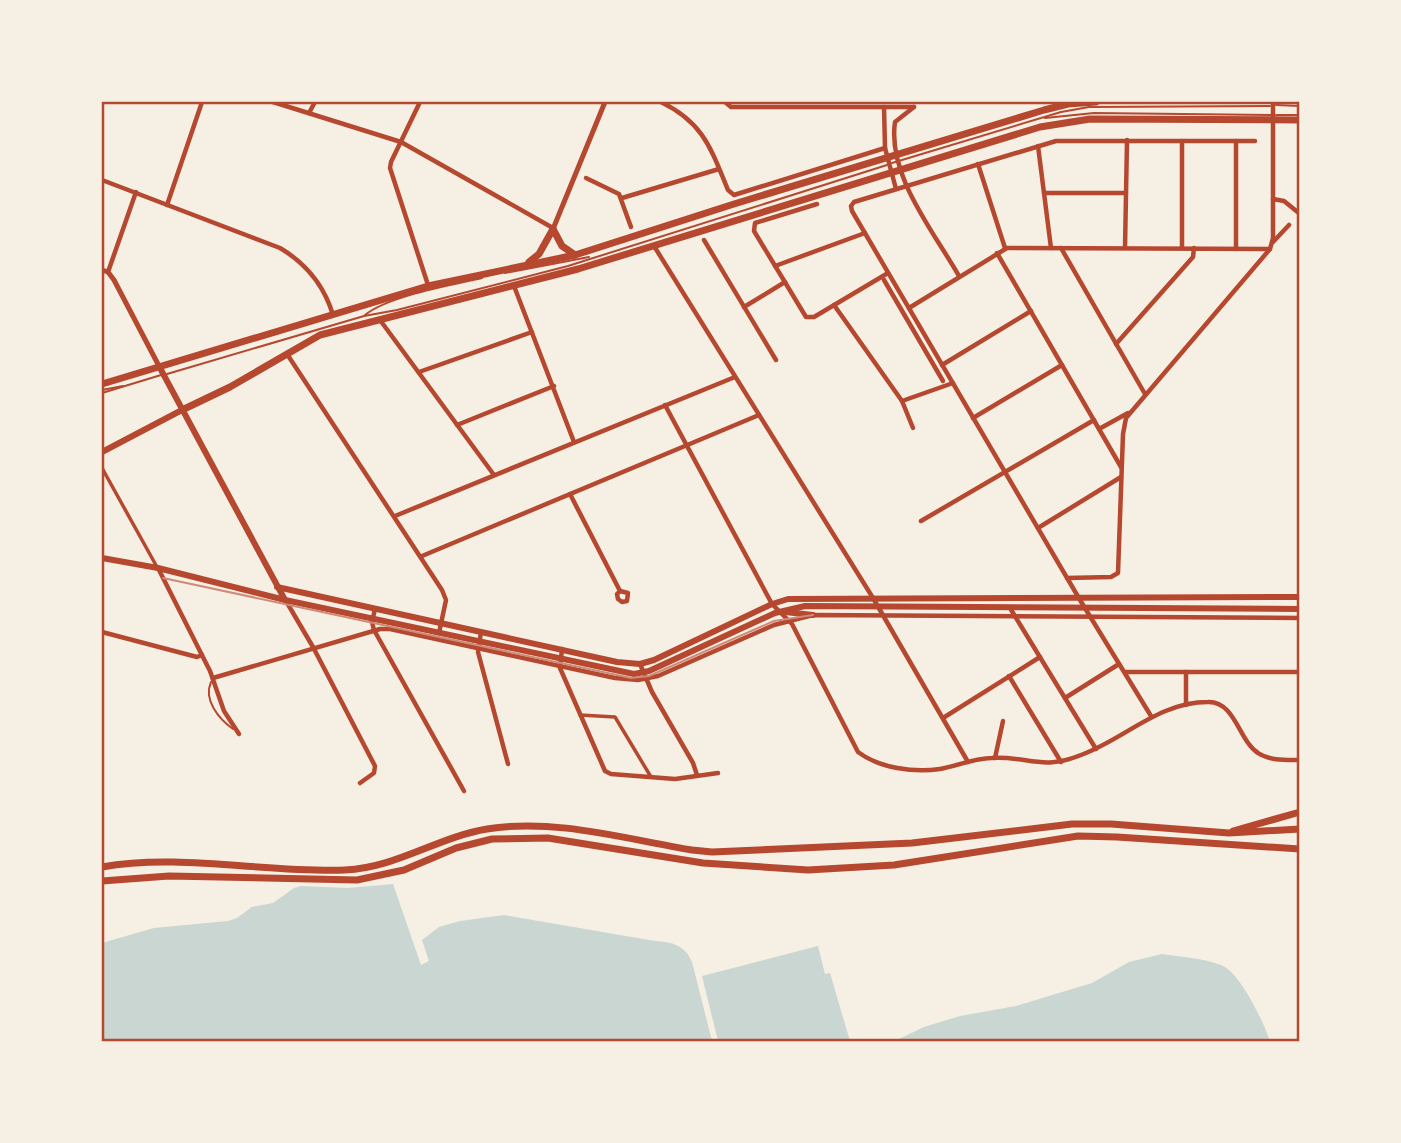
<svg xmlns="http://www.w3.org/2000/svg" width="1401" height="1143" font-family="'Fira Sans',sans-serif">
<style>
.water{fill:#c9d6d2}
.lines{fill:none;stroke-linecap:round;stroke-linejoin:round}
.service{stroke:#b5482f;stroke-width:2}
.pedestrian{stroke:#b5482f;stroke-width:3.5}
.minor{stroke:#b5482f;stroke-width:4.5}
.tertiary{stroke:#b5482f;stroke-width:5}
.secondary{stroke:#b5482f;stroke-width:6}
.primary{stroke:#b5482f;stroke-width:7}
.trunk{stroke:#b5482f;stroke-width:7}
.tram{stroke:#cf8b77;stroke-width:2}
.neatline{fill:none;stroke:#b5482f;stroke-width:2.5}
</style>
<rect width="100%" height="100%" fill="#f6efe4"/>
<g class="water">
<path d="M393,884L421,965L429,961L422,940L439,927L460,921L504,915L655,941C672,942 685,945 692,962L712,1041H102V943L154,928L228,921L237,918L252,907L273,903L294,888L301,886L348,888Z"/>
<path d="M818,946L825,974L830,973L850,1041H718L702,976Z"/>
<path d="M1162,954C1180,957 1203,958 1221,965C1240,972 1264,1023 1270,1041H895L924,1027L960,1016L1016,1006L1092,983L1129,962Z"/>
</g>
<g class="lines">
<g class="service">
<path d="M1276,105L1300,106"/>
<path d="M1276,115H1300"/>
<path d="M1045,118L1094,113L1271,115"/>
<path d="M892,163L1061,112L1089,107L1270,106"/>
<path d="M505,273L589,257"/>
<path d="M365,315C388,296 452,285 482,278"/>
<path d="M167,374L364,316L397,310L568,266L887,165"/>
<path d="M102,390L123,386"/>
<path d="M102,393L161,375"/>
<path d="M211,682C203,700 219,719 233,729"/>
</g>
<g class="pedestrian">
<path d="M102,468L157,567"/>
<path d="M580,715L615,717L651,777"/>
</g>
<g class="minor">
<path d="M273,102L401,142L553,228"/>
<path d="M420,102L391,162L390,168L428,285"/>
<path d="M661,102C704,123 711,149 728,190L734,195L885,148"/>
<path d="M725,102L731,107H914"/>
<path d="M884,107L885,148L896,189"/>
<path d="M914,107L895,122C887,175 934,232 959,276"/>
<path d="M309,113L315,102"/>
<path d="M1038,146L1051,248"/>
<path d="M978,164L1005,248"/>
<path d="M586,178L619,194L631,227"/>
<path d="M102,180L280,248C307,264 324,285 333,315"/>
<path d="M1044,193H1126"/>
<path d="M622,198L719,169"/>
<path d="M1273,199L1284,201L1300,214"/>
<path d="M817,204L755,223L754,231L806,317H814L888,273"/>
<path d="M167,205L202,102"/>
<path d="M704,240L776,360"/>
<path d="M1273,242L1289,225"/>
<path d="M654,246L873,598L968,762"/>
<path d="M1061,248L1145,394"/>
<path d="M1125,248L1127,140"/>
<path d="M1182,248V141"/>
<path d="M1236,249V141"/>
<path d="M997,253L1121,467"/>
<path d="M775,266L865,233"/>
<path d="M108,272L136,192"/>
<path d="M884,280L943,381"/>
<path d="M514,286L574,442"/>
<path d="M834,305L902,401L913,428"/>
<path d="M744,307L785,282"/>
<path d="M909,308L1007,248L1270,249"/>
<path d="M380,320L494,475"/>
<path d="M1116,344L1193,257L1194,248"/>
<path d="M287,354L442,590L446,600L439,633"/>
<path d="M942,365L1031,311"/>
<path d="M419,372L532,332"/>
<path d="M902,401L953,383"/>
<path d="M665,405L772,604L792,624L858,752C879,768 914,773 940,769C957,766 975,758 992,758C1029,756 1041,771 1081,755C1125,739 1158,702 1208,702C1235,701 1239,741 1258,753C1270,761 1286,760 1300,760"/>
<path d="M973,418L1062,365"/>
<path d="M457,425L554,386"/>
<path d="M1099,429L1128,413"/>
<path d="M570,494L620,591L617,594L618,599L622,602L627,601L628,593L620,591"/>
<path d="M395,516L735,377"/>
<path d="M921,521L1094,420"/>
<path d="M1038,528L1121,477"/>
<path d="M422,556L759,415"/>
<path d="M158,568L210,671L224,711L239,734"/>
<path d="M1067,578L1111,577L1118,573L1123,434L1126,418L1270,249L1273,238V102"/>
<path d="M286,601L313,647L375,766L374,773L360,783"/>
<path d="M1010,608L1096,749"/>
<path d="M375,609L372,622L374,630L464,791"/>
<path d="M102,632L197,657L202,655"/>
<path d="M481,632L478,652L508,764"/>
<path d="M562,649L560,668L605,771L611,774L675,779L718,773"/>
<path d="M640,664L652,692L693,763L697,775"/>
<path d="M1125,672H1300"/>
<path d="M1186,672V705"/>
<path d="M1009,676L1061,762"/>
<path d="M213,678L380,629H390L615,678L638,680L658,676L774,625L813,615L1300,618"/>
<path d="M1065,698L1119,664"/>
<path d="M1151,716L1080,600L852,211L851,206L854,202L1056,141H1255"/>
<path d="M943,718L1040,657"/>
<path d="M995,758L1003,721"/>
</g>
<g class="tertiary">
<path d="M553,229L605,102"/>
<path d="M102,270L108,272L114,280L160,368"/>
</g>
<g class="secondary">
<path d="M160,368L285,600"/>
<path d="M102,452L182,410"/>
<path d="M102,558L158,568L285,600L634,674L649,671L775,613L805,606L1300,609"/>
<path d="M277,587L617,662L640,664L654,660L772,604L788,599L1300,597"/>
<path d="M785,612L813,615"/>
</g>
<g class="primary">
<path d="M553,229L562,246L575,255"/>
<path d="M529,262L539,254L553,229"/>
<path d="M102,384L428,286L575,255L734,204L1044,110L1068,104L1096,102"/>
<path d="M182,410L230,387L320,335L578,269L1040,127L1090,119L1300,120"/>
<path d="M1233,831L1300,812"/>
</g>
<g class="trunk">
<path d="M102,867C179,853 266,873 345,870C396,868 438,837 487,829C555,818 625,839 692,850L712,852L912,843L1072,824H1111L1229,833L1300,829"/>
<path d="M102,881L169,876L357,880L404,870L456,848L492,839L548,838L703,863L808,870L894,865L1078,836L1117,837L1300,849"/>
</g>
<path class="tram" d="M163,578L631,678L649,676L774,621L813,615"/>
</g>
<rect width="1401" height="1143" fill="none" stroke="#f6efe4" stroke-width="206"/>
<rect x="103" y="103" width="1195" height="937" class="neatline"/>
</svg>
